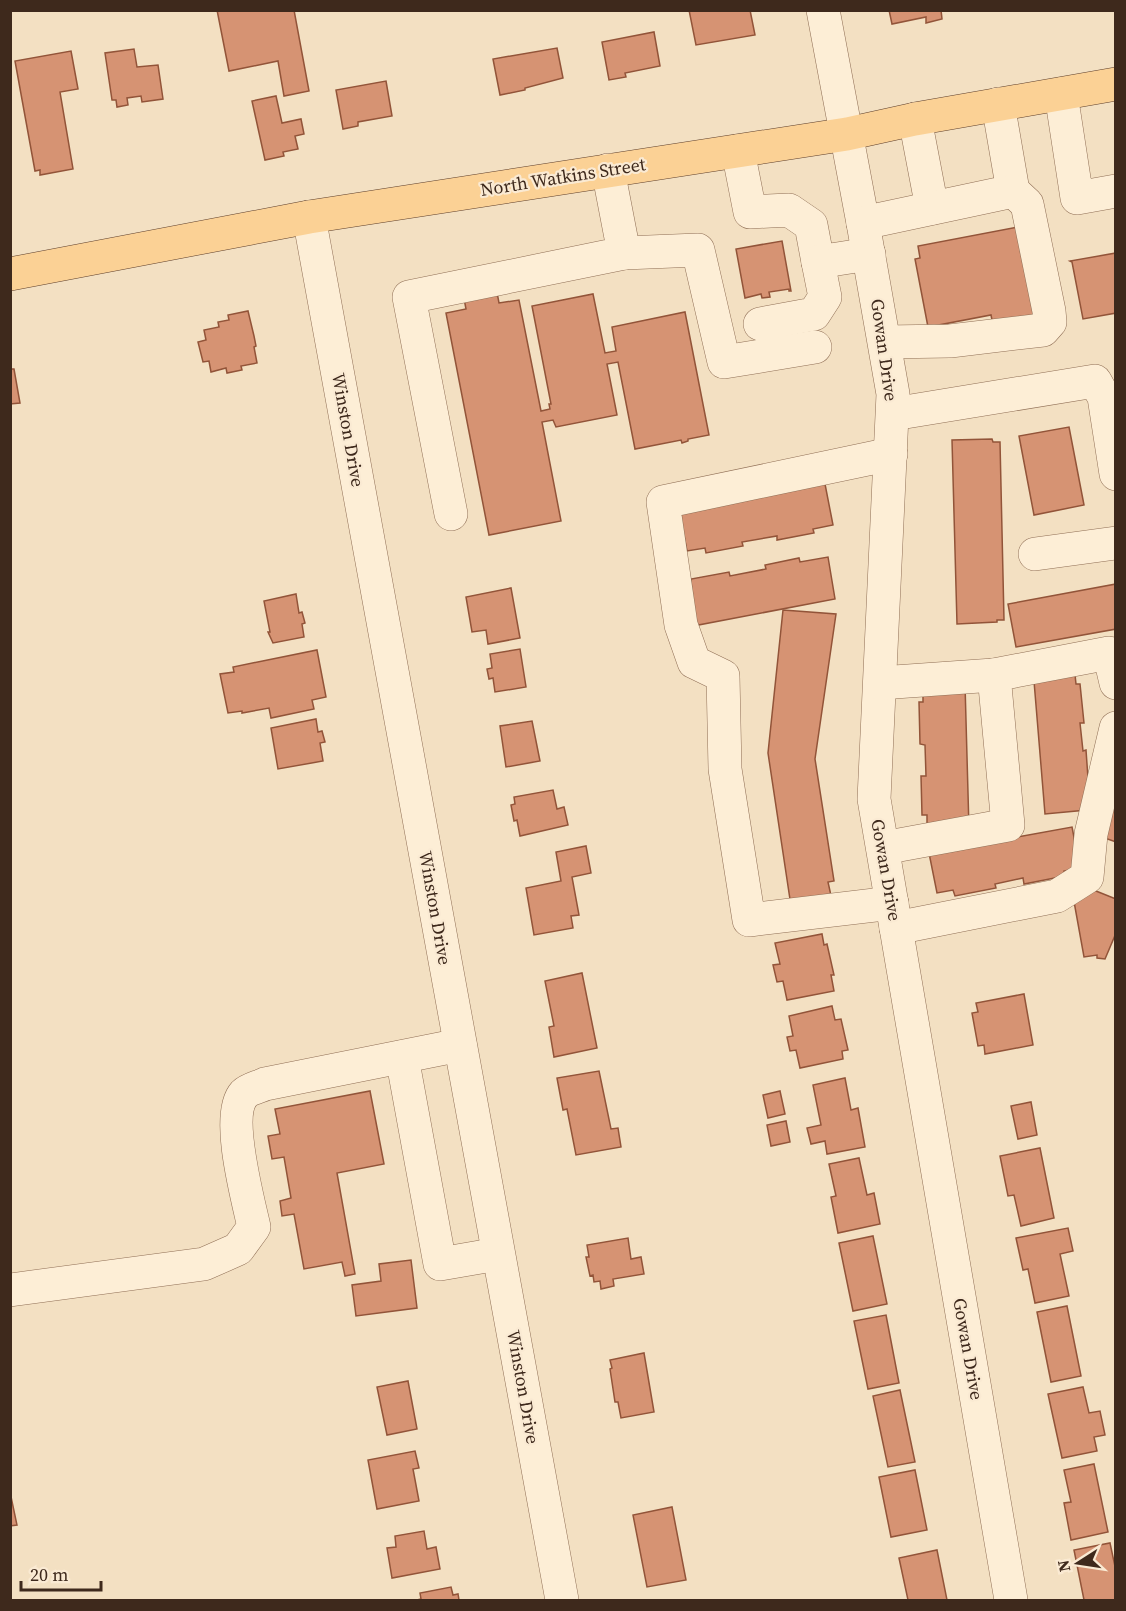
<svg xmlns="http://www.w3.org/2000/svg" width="1126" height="1611" font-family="'Source Serif 4',serif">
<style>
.building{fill:#d69373;stroke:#925439;stroke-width:1.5}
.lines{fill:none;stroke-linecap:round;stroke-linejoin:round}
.minor-casing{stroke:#906f56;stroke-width:34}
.major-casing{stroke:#5d3e2b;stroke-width:34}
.minor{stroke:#fdeed6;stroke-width:33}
.major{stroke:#fbd195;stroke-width:33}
.labels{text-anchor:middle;stroke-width:4.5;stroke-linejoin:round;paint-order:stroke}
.street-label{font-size:18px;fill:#3e291c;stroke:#faead3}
</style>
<rect width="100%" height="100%" fill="#f3e0c2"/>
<g class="building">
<path d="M217,10H294L309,91L284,96L278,61L229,71Z"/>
<path d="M689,10H750L755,35L696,45Z"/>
<path d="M889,10H941L942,19L926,23V17L892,24Z"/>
<path d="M654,32L660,66L625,73L626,77L609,80L602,42Z"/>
<path d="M557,48L563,78L525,88V90L500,95L493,59Z"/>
<path d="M134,49L137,67L158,65L163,99L142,102L141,96L127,98L128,105L117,107L116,100H112L105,53Z"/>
<path d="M71,51L78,89L60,92L73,169L40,175V170L35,171L15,61Z"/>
<path d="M386,81L392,116L358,122V126L343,129L336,90Z"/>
<path d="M276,96L282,123L301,119L304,134L295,136L298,149L283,152L284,156L265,160L252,101Z"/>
<path d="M1018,227L1040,316L993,325L991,315L928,327L915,259L920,258L918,246Z"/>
<path d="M782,241L791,291H789V289L769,292L770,297L762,298L761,294L745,298L736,249Z"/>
<path d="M1116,253V313L1083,319L1072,262L1070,261Z"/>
<path d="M495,282L499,303L519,300L541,411L550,409L549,404H551L532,306L593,294L605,353L616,351L612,327L685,312L709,435L688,439V441L682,443L681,440L635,449L618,362L607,364L617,415L556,427L553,420L542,422L561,521L489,535L446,313L466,309L462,288Z"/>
<path d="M248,311L254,336L256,346L254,347L257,363L241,366L242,370L227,373L226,368L211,372L209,361L203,362L198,342L206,340L204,330L219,327L218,322L229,320L228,315Z"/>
<path d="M10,369H14L20,403L10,404Z"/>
<path d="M1069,427L1084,505L1034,515L1019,436Z"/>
<path d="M992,439L993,442H1000L1004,620H997V622L957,624L952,440Z"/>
<path d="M825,484L833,525L813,529L814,533L777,540V536L742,542L743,546L706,553L705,548L687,551L679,511Z"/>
<path d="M828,557L835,599L693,626L691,579L729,572L730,576L766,569L765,565L799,558L800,562Z"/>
<path d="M1116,584V629L1016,647L1008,604Z"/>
<path d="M511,588L520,638L488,644L486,630L472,632L466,597Z"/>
<path d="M296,594L299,613L302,612L305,623L302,624L304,637L273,643L268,632H270L264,601Z"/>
<path d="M783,610L836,614L815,759L834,881L828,882L832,900L791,906L768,753Z"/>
<path d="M520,649L526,687L495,692L493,678L489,679L487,669L492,668L490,654Z"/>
<path d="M317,650L326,697L312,700L314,709L271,718L269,708L242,713V711L228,713L220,674L234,672L233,667Z"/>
<path d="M1074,665L1076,684H1080L1084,723H1080L1083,751L1086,750L1089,792L1087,810L1045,814L1033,669Z"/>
<path d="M923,684H965L969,829L927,830V815H922L921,776H926L925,745L920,744L919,702H923Z"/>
<path d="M316,719L318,732L322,731L325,742L320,743L323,761L278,769L271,728Z"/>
<path d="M532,721L540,761L506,767L500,726Z"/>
<path d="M1116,787V842L1099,836Z"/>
<path d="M553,790L557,809L564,807L568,825L520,836L517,820L514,821L511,805L515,804L514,797Z"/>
<path d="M1072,827L1080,868L1064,871L1065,876L1024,884L1023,878L995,884L996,888L955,896L953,890L937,893L929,853Z"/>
<path d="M586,846L591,873L572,877L579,915L571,916L573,928L534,935L526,888L561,881L556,852Z"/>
<path d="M1086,887L1116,899V933L1105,959L1097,958V955L1084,957L1073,896Z"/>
<path d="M822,934L824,945L827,944L834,975H831L834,991L787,1000L783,981L777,982L773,965L780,964L775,943Z"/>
<path d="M582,973L597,1048L554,1057L549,1027L554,1026L545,981Z"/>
<path d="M1024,994L1033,1045L985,1054L984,1045L978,1046L972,1013L978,1012L976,1003Z"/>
<path d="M832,1006L835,1020L841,1019L848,1050L842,1051L843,1059L800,1068L796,1050L790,1051L787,1037L793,1036L789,1016Z"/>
<path d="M599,1071L611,1129L618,1128L621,1147L576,1155L567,1109L563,1110L557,1078Z"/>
<path d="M845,1078L851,1110L858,1108L865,1147L827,1154L825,1141L811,1144L807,1128L821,1125L813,1085Z"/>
<path d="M370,1091L384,1164L337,1173L355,1274L345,1276L342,1262L304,1269L294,1214L282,1216L280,1201L291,1198L284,1157L272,1159L268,1136L280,1134L275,1109Z"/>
<path d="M780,1091L785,1114L768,1118L763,1095Z"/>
<path d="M1031,1102L1037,1135L1018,1139L1011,1106Z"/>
<path d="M786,1121L790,1142L771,1146L767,1125Z"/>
<path d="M1040,1148L1054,1218L1021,1226L1014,1195L1008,1196L1000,1156Z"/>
<path d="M859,1158L867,1195L874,1193L880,1224L838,1233L831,1197L836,1196L829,1164Z"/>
<path d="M1068,1228L1073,1251L1060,1254L1069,1296L1035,1303L1028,1269L1023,1270L1016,1238Z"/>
<path d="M873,1236L887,1304L853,1311L839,1243Z"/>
<path d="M628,1238L631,1259L641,1257L644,1274L613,1279L614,1286L601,1289L600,1281L594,1282L593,1275L590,1276L586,1257H589L587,1245Z"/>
<path d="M411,1260L417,1308L356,1316L352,1285L381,1281L379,1264Z"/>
<path d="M1067,1306L1081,1376L1051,1382L1037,1312Z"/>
<path d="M886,1315L899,1383L868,1389L854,1321Z"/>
<path d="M644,1353L654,1412L621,1418L618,1402H615L610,1369L612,1368L610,1360Z"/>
<path d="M408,1381L417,1429L387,1435L377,1387Z"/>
<path d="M1083,1387L1089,1413L1100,1411L1105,1435L1094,1437L1097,1451L1062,1458L1048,1394Z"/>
<path d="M900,1390L915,1462L888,1467L873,1396Z"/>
<path d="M415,1451L419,1468L413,1469L419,1501L377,1509L368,1460Z"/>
<path d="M1094,1464L1108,1532L1071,1540L1064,1503L1071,1502L1064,1470Z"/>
<path d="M915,1470L927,1530L891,1537L879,1477Z"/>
<path d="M10,1492L17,1525L10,1526Z"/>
<path d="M672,1507L686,1580L647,1587L633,1515Z"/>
<path d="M424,1531L427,1549L436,1547L440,1569L392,1578L387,1548L396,1547L395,1536Z"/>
<path d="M1110,1543L1116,1571V1600H1084L1074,1550Z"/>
<path d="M937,1550L947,1600H908L899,1558Z"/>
<path d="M451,1587L453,1595L458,1594L459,1600H417L421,1599L420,1593Z"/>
</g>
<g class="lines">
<defs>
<g id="minor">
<path d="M823,10L863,223L893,394L874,799L1011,1600"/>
<path d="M1061,94L1077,198L1116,191"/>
<path d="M915,119L932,208"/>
<path d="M738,151L750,212L789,210L811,225L818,262L869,254"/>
<path d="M309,217L562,1600"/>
<path d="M863,223L1013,191L998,104"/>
<path d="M624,253L698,250L724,362L815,347"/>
<path d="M760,324L814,314L825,297L818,262"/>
<path d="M885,342L950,341L1043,330L1050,322L1049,311L1027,204L1013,191"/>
<path d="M893,414L1095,381L1104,397L1116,474"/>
<path d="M891,454L663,502L681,625L694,662L723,676L725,769L749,920L892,903"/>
<path d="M451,514L409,297L624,253L608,170"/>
<path d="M1035,554L1116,543"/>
<path d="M880,683L994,675"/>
<path d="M883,848L1008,825L994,675L1109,653L1116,683"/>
<path d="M896,928L1057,896L1087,877L1091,834L1116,728"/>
<path d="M402,1057L440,1264L498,1254"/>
<path d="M10,1290L204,1264L238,1249L254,1227C248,1200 225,1115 244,1094C249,1089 259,1087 265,1084L460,1045"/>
</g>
<path id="major" d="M10,274L309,217L847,134L915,119L1116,84"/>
</defs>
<use href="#minor" class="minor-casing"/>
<use href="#major" class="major-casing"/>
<use href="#minor" class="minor"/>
<use href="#major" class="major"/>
</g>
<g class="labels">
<g class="street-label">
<text transform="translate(563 177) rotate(-9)" y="6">North Watkins Street</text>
<text transform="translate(884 350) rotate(82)" y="6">Gowan Drive</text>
<text transform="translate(348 430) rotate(80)" y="6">Winston Drive</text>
<text transform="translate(886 870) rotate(80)" y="6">Gowan Drive</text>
<text transform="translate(435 908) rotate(80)" y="6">Winston Drive</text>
<text transform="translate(968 1349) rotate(80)" y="6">Gowan Drive</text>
<text transform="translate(523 1387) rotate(80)" y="6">Winston Drive</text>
</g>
</g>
<rect width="1126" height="1611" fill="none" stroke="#3e291c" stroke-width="24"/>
<g transform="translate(1078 1563) rotate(258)" stroke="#faead3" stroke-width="4.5" paint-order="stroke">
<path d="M0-4.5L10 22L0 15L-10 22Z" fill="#3e291c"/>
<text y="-9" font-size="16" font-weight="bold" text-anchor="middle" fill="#3e291c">N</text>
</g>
<path d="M21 1581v9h80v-9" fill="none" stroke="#3e291c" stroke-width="3"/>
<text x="30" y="1581" font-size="18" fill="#3e291c" stroke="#faead3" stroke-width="4.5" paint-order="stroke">20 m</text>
</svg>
